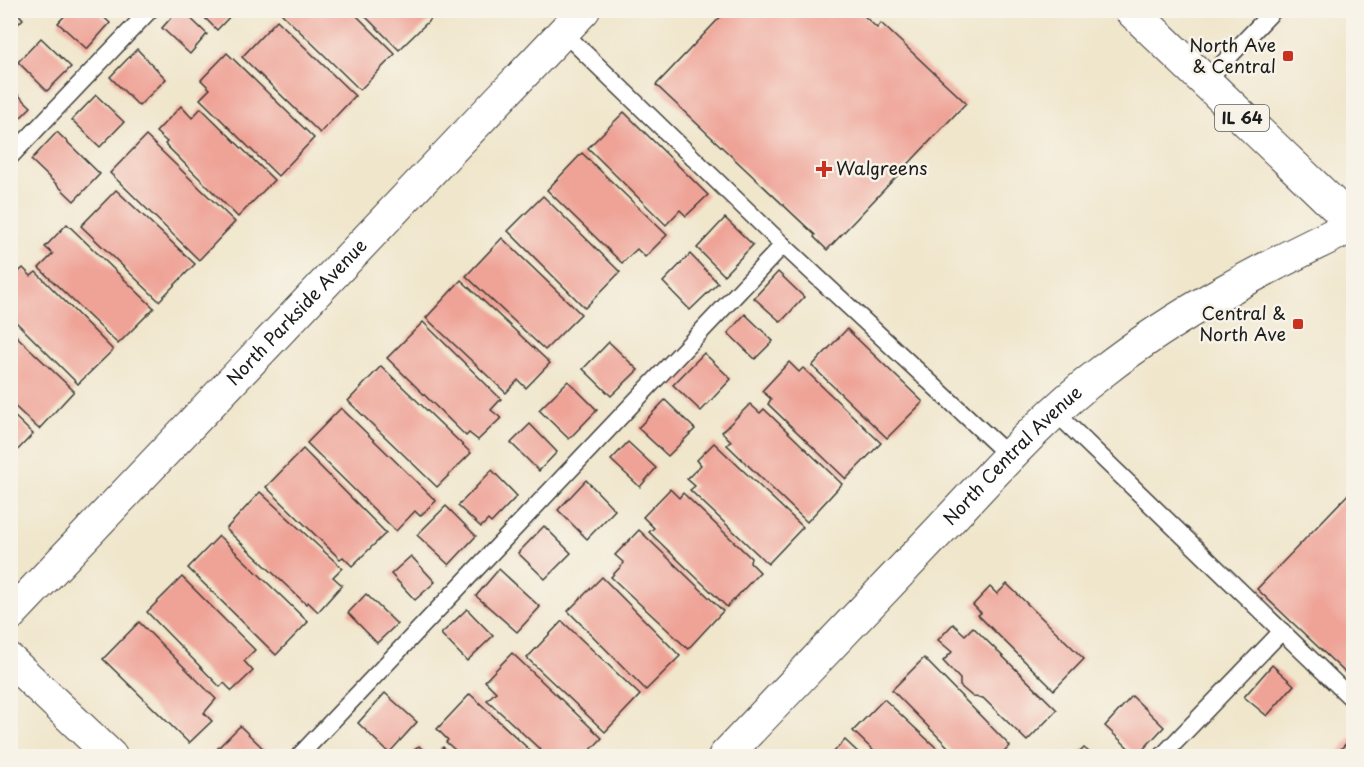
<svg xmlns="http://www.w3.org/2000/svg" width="1364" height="767" font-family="'Playpen Sans',sans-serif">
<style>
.building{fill:#efa397}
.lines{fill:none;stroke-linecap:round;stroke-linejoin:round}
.lane-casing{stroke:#3c3a36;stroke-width:19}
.street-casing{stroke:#3c3a36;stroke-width:34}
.secondary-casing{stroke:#3c3a36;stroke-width:35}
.primary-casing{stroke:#3c3a36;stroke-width:35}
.lane{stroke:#fff;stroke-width:16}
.street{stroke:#fff;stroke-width:32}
.secondary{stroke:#fff;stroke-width:33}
.primary{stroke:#fff;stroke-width:33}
.poi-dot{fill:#c8321e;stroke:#f7f3e8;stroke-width:2}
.labels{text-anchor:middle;stroke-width:5;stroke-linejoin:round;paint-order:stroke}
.shield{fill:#f7f3e8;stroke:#5e5c59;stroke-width:1.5}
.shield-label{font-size:16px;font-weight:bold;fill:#1c1c1c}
.poi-label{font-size:18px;fill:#1c1c1c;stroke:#f7f3e8;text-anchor:end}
.street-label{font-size:18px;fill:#1c1c1c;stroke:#f7f3e8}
</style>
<rect width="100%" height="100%" fill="#f7f3e8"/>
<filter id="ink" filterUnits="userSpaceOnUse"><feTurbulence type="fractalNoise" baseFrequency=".0167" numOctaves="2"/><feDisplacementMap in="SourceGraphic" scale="12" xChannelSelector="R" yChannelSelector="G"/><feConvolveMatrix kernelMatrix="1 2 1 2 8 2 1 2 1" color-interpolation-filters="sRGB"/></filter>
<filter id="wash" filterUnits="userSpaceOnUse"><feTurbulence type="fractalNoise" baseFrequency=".008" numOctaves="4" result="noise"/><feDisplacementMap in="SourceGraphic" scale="24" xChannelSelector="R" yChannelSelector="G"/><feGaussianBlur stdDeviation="1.35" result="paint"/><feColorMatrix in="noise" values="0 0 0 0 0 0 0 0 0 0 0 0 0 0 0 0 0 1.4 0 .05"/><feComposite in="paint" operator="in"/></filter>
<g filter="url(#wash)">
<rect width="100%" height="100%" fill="#f0e6cc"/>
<g id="blocks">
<g class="building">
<path d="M10,10H15L23,19L10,32Z"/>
<path d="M70,10H96L110,23L87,49L58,23Z"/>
<path d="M178,10H182L207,34L190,54L162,28Z"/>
<path d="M197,10H236L217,30Z"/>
<path d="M285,10H351L395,54L360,90L282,14Z"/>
<path d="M359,10H434L437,13L399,50Z"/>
<path d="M727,10H858L877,28L881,23L966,103L827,250L814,237L815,235L656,85Z"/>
<path d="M277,20L355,96L320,133L242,57Z"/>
<path d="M41,38L71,67L47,91L18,62Z"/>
<path d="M137,49L166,79L139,106L110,77Z"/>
<path d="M227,53L314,138L278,176L200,99L210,89L201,80Z"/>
<path d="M10,87L31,107L10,128Z"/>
<path d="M96,95L124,122L100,147L72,120Z"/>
<path d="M181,106L192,118L201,108L274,180L238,217L165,144L167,142L156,132Z"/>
<path d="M624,112L708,195L686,216L680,210L666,225L588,148Z"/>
<path d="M57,132L100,174L74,201L31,160Z"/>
<path d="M146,136L235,222L199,260L110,173Z"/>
<path d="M582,153L667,235L645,257L637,249L622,263L547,190Z"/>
<path d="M116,190L195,264L159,301L81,226Z"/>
<path d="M543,196L620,272L585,308L508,231Z"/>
<path d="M725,218L753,245L724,275L697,248Z"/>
<path d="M67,224L154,308L118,344L39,268L53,254L45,247Z"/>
<path d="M502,238L581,314L545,350L466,276Z"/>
<path d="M690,254L718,283L690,310L663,282Z"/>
<path d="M23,268L31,276L36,272L113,350L78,384L10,316V280Z"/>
<path d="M778,272L804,297L781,322L754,298Z"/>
<path d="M461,280L550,363L526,388L518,380L506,393L426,318Z"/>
<path d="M745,314L773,341L755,359L728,333Z"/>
<path d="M423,322L501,399L491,410L501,418L478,440L469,433L466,436L387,358Z"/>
<path d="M847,329L923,402L887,438L812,366Z"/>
<path d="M10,330L74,391L39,429L10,402Z"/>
<path d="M609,342L638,370L611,396L583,369Z"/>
<path d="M704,353L731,379L701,411L673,385Z"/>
<path d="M789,362L799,372L803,368L881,443L846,479L768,404L771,399L762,391Z"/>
<path d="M381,366L471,453L437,487L348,401Z"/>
<path d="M568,381L597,410L569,439L539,410Z"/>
<path d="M665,400L695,429L668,456L638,428Z"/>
<path d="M750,404L760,413L764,409L842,484L807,522L727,445L731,441L722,432Z"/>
<path d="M341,408L436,501L420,516L415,511L396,531L307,443Z"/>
<path d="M10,412L33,434L10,458Z"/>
<path d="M530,424L557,452L539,471L511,443Z"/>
<path d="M628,442L656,468L640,487L611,460Z"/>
<path d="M714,443L803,527L768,564L690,490L695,486L687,479L701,465L697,460Z"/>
<path d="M303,449L386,533L352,566L343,557L340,559L266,487Z"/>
<path d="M492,470L517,496L491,523L488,520L481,527L458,506Z"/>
<path d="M586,480L615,510L587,539L558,510Z"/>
<path d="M1354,488V681L1257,589Z"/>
<path d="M670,489L679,498L683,493L751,558L750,562L760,572L727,607L649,532L654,528L643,517Z"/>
<path d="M260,492L342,568L333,577L342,585L318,612L308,602L306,604L226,529Z"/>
<path d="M446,506L476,536L449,565L417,535Z"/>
<path d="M544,526L571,553L545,579L518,553Z"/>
<path d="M639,530L723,611L688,649L611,577L624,563L615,555Z"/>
<path d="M219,536L308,622L276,655L188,568Z"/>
<path d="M411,556L435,582L415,600L391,574Z"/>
<path d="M499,569L540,607L517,632L476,596Z"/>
<path d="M182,577L255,650L244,661L253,671L232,691L224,683L220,687L147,612Z"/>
<path d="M602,577L680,656L646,690L568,611Z"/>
<path d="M1007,584L1084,659L1054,690L978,615L981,613L973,605L990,587L997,594Z"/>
<path d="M366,594L397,624L377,643L348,613Z"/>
<path d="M467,609L493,636L467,661L441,634Z"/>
<path d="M562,621L640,695L605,732L527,658Z"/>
<path d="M139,622L216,699L204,713L212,721L189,743L103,659Z"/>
<path d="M953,624L965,635L973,627L1057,710L1027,741L983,698L973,697L960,686V679L943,661L952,652L938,640Z"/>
<path d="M512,653L602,738L585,756H547L487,700L496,692L485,681Z"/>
<path d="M924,658L1010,746L1000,756H957L892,690Z"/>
<path d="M1272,665L1294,685L1267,716L1244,697Z"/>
<path d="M385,693L417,722L389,753L358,723Z"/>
<path d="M470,694L536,756H462L446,742L448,740L437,729Z"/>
<path d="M1132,696L1164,727L1137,756L1105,726Z"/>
<path d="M884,699L945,756H879L853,731Z"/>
<path d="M240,726L271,756H210Z"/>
<path d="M1354,735V756H1342L1338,752Z"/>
<path d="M845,740L862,756H830Z"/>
<path d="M419,746L429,756H408Z"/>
<path d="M443,747L453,756H434Z"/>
<path d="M1084,748L1094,756H1076Z"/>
</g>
</g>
</g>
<g filter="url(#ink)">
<use href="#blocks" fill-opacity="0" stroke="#3c3a36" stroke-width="1.5"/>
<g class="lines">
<defs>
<g id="lane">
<path d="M563,32L783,245L1009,456"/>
<path d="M1205,82L1274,10"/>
<path d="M10,157L150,10"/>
<path d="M1054,411L1354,701"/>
<path d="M299,756L783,245"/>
<path d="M1162,756L1282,631"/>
</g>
<g id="street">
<path id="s1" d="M10,615L584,10"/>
<path d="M10,660L111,756"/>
</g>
<g id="secondary">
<path id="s2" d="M725,756C797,681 869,605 941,529C993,474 1042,417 1103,371C1180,311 1266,267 1354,225"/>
</g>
<path id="primary" d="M1131,10L1354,224"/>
</defs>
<use href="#lane" class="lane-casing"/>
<use href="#street" class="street-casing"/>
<use href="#secondary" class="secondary-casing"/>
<use href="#primary" class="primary-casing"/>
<use href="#lane" class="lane"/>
<use href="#street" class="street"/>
<use href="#secondary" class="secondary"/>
<use href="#primary" class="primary"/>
</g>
</g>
<g class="poi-dot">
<rect x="1282" y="50" width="12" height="12" rx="3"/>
<path d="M821 160h6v6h6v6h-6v6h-6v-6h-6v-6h6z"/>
<rect x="1292" y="318" width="12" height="12" rx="3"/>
</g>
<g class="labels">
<rect class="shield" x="1215" y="105" width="54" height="26" rx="4.5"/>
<g class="shield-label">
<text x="1242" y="124">IL 64</text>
</g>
<g class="poi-label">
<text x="1276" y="52">North Ave<tspan x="1276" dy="21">&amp; Central</tspan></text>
<text x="836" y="175" text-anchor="start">Walgreens</text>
<text x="1286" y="320">Central &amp;<tspan x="1286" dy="21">North Ave</tspan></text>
</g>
<g class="street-label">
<text dy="6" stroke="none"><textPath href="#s1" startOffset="417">North Parkside Avenue</textPath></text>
<text dy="6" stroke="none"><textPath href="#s2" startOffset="416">North Central Avenue</textPath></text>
</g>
</g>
<rect width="1364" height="767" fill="none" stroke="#f7f3e8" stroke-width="36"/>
</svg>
